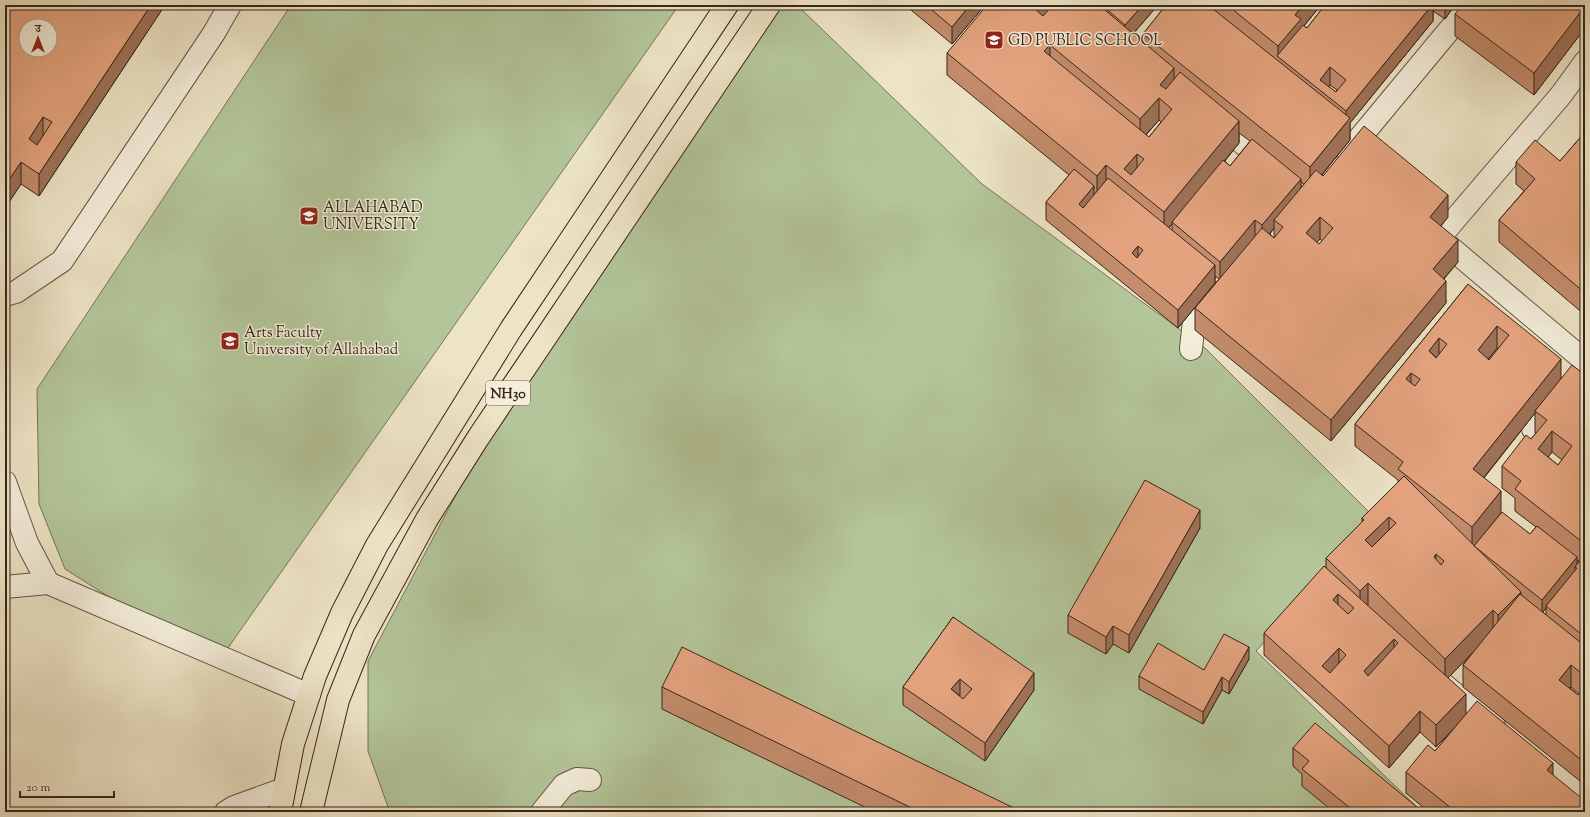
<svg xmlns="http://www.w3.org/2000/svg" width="1590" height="817" font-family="'Sorts Mill Goudy','Noto Serif Devanagari',serif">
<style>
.green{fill:#b3c599;stroke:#767559}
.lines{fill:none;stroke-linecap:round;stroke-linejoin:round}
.minor-casing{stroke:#655544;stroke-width:24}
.highway-casing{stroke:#382519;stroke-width:24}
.minor{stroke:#f3edda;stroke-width:22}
.highway{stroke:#ede4c6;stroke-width:22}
.wall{fill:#c38c6c;stroke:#382519;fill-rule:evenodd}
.shaded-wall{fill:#9f7258;stroke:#382519}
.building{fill:#e3a37e;stroke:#382519;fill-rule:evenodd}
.labels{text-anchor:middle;stroke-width:3;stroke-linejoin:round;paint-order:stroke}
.shield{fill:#f3edda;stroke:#706153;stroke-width:1}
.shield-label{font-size:14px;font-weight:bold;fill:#382519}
.poi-label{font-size:15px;fill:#382519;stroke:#f3edda;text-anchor:start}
</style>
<rect width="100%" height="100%" fill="#ede4c6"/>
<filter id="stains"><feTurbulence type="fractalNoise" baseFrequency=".005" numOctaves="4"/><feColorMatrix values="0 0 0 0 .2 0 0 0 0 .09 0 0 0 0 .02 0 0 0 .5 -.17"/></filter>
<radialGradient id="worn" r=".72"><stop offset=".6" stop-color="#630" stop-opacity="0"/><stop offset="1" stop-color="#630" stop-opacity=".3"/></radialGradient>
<g class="green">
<path d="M291,5H679L216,665L65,569L39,504L37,389Z"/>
<path d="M783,5H797L982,184L1205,348L1377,520L1256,651L1422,812H395L388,807L368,751V661L512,389L697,91Z"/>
</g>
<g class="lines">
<defs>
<g id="minor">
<path d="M1585,62L1561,95L1439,238L1585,361"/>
<path d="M1216,121L1270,166"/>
<path d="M1348,152L1470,5"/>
<path d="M5,295L16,292L62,261L214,33L230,5"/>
<path d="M1191,349L1194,320L1213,295"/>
<path d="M1533,429L1555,402"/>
<path d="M5,482L27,543L48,583"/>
<path d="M5,587L48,583L309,695"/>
<path d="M1443,684L1494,726"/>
<path d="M226,812L234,807L284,789"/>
<path d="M542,812L564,785L577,779L590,780"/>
</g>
<g id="highway">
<path d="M280,812L293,744L315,676L342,613L377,545L511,329L727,5"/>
<path d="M311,812L338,700L364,635L427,519L478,438L769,5"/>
</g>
</defs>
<use href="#minor" class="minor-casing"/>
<use href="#highway" class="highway-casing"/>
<use href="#minor" class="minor"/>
<use href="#highway" class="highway"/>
</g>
<g class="wall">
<path d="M5,5H165L39,196L21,184L5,208Z"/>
<path d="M905,5H985L952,44Z"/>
<path d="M1052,5V6L1053,5H1158L1133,34L1143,42V34L1166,5H1321L1304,26L1307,28L1325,5H1455L1445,19L1433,11V21L1350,123V140L1322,175L1323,176L1448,217L1441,226L1458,262L1444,279L1446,303L1331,441L1195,330V308L1219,279L1215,276V283L1178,328L1046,220V202L1069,175L947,75V53ZM1330,85L1337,90L1336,92L1329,87ZM1159,120L1161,122L1149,137L1146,135ZM1239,133L1250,141L1230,166L1225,161L1239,143ZM1301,182L1304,184L1301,189ZM1172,224V230L1169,228ZM1274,228V238L1270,234ZM1320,239L1322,241L1319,244L1317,242Z"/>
<path d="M1585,5V28L1534,95L1455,36V14Z"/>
<path d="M1585,132V315L1499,242V220L1524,191L1516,184V162L1560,161Z"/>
<path d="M1468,284L1561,378L1585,375V785L1463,687V665L1471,654L1448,678L1466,714L1553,775L1585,812H1429L1406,793V772L1435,751L1455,728L1436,747L1420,732L1389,768L1264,655V633L1326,568V558L1362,522V518L1398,482V480L1355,446V424ZM1497,348L1498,349L1489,360L1488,359ZM1535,413V433H1536L1531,439L1502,466V488L1515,498V511L1536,527L1530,534L1501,513L1484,478ZM1552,452L1562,460L1558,465L1548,457ZM1577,560L1579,561L1577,564ZM1546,608V615L1543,612ZM1571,687L1579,694L1578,695L1570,688Z"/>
<path d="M1200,528L1129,653L1113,644L1106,654L1068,633V615Z"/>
<path d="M953,617L1034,690L985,761L903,705V687Z"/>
<path d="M1249,659L1229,694L1222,690L1203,724L1139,689V676L1204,670Z"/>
<path d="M662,687L1022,812H875L662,709Z"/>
<path d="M1293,748L1423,812H1334L1302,786V774L1293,766Z"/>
</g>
<g class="shaded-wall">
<path d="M151,5H165L39,196V174Z"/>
<path d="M970,5H985L952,44V27Z"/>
<path d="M1040,5H1052V13L1036,32V10Z"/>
<path d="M1143,5H1158L1125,43V25Z"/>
<path d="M1303,5H1321L1278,57V46L1295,15Z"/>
<path d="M1432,5H1433V21L1350,123V140L1310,189V167L1346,123V111Z"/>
<path d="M1445,5H1455L1445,19Z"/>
<path d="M1585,6V28L1534,95V73Z"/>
<path d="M1050,45V67L1044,51Z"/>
<path d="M1330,67V85L1323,93L1320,80Z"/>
<path d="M1174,68V89L1164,102L1160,85Z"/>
<path d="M1159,98V120L1140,141V119Z"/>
<path d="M43,117V139L29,161V139Z"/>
<path d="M1239,121V143L1173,223L1172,222V224L1164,234V212Z"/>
<path d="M1137,154V176L1130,184L1124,169Z"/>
<path d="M21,162V184L5,208V186Z"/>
<path d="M1106,165V186L1097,198V176Z"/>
<path d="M1301,179V196L1274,220V228L1262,243V225Z"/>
<path d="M1094,186V204L1079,221V204Z"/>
<path d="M1448,195V217L1430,239V217Z"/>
<path d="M1320,217V239L1306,255V233Z"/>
<path d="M1255,220V237L1220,279V262Z"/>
<path d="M1458,240V262L1433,291V269Z"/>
<path d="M1138,246V263L1132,253Z"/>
<path d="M1215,265V283L1178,328V310Z"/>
<path d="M1446,281V303L1331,441V420Z"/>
<path d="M1497,326V348L1478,372V350Z"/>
<path d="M1439,338V360L1429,351Z"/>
<path d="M1561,359V380L1535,411V413L1473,491V469Z"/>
<path d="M1411,373V395L1406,379Z"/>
<path d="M1552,431V452L1538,471V449Z"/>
<path d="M1501,491V513L1472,549V527Z"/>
<path d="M1200,510V528L1129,653V635Z"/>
<path d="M1389,517V538L1365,562V540Z"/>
<path d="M1585,536V558L1581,563V541Z"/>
<path d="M1436,554V576L1434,557Z"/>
<path d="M1577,557V568L1575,567V572L1546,606V608L1542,613V600Z"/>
<path d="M1368,583V605L1360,613V591Z"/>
<path d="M1521,592V614L1498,637V615Z"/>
<path d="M1338,594V616L1333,600Z"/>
<path d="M1493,610V632L1445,681V659Z"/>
<path d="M1113,626V644L1106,654V637Z"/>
<path d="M1394,639V661L1364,693V671Z"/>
<path d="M1249,647V659L1229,694V682Z"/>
<path d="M1339,648V670L1323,687L1322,666Z"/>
<path d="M1571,665V687L1559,702V680Z"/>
<path d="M1034,673V690L985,761V743Z"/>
<path d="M1222,677V690L1203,724V712Z"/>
<path d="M960,679V696L951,689Z"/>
<path d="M1466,694V716L1436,747V725Z"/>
<path d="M1420,711V732L1389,768V746Z"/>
<path d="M1553,763V785L1547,770Z"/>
<path d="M1585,805V812H1579Z"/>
</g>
<g class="building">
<path d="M5,5H151L39,174L21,162L5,186ZM26,26H50V50H26ZM43,117L52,122L37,145L29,139Z"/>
<path d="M926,5H970L952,27Z"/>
<path d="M987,5H1040L1036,10L1043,16L1053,5H1099L1174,68L1160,85L1166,89L1180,72L1239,121L1164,212L1106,165L1097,176L947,53ZM1050,45L1140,119L1159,98L1172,109L1149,137L1044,51ZM1137,154L1144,159L1131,175L1124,169Z"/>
<path d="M1102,5H1143L1125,25Z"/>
<path d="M1166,5H1208L1350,118L1310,167L1143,34Z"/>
<path d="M1227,5H1303L1295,15L1301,19L1278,46Z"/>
<path d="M1325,5H1432L1346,111L1277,56L1303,25L1307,28ZM1330,67L1346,80L1336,92L1320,80Z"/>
<path d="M1462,5H1585V6L1534,73L1455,14Z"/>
<path d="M1364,126L1448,195L1430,217L1458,240L1433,269L1446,281L1331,420L1195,308L1262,228L1274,238L1283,227L1274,220L1316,170L1323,176ZM1320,217L1333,228L1319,244L1306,233Z"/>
<path d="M1585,132V293L1499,220L1535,179L1516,162L1535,140L1560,161Z"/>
<path d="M1252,139L1301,179L1262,225L1255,220L1220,262L1172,222L1223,160L1230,166Z"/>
<path d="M1074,169L1094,186L1079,204L1083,208L1108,178L1215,265L1178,310L1046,202ZM1138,246L1143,250L1137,258L1132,253Z"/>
<path d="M1468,284L1561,359L1473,469L1501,491L1472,527L1398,469L1403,462L1355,424ZM1497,326L1509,335L1489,360L1478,350ZM1439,338L1447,344L1436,358L1429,351ZM1411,373L1420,379L1415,386L1406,379Z"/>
<path d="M1572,365L1585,375V536L1581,541L1515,489L1521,481L1502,466L1526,435L1531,439L1547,420L1535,411ZM1552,431L1572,446L1558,465L1538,449Z"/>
<path d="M1404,476L1521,592L1498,615L1493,610L1445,659L1368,583L1360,591L1326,558L1364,520L1362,518ZM1389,517L1396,523L1372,547L1365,540ZM1436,554L1444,561L1441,565L1434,557Z"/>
<path d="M1145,480L1200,510L1129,635L1113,626L1106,637L1068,615Z"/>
<path d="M1502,512L1530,534L1537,526L1577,557L1542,600L1474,546Z"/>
<path d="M1585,554V637L1546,606L1577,568L1575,567Z"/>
<path d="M1324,566L1466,694L1436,725L1420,711L1389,746L1264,633ZM1338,594L1354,608L1348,614L1333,600ZM1394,639L1398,643L1368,676L1364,671ZM1339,648L1346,655L1330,673L1322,666Z"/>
<path d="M1520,594L1585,646V676L1571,665L1559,680L1578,695L1585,686V763L1463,665Z"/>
<path d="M953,617L1034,673L985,743L903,687ZM960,679L972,689L963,699L951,689Z"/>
<path d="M1224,634L1249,647L1229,682L1222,677L1203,712L1139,676L1158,643L1204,670Z"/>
<path d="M682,647L1022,812H920L662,687Z"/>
<path d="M1477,701L1553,763L1547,770L1585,801V805L1579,812H1456L1406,772L1428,745L1435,751Z"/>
<path d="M1315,723L1423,812H1355L1302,769L1309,761L1293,748Z"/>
<path d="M1316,807L1323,812H1313Z"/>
</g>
<defs>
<symbol id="school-square" viewBox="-11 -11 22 22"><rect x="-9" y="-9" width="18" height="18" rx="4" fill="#8f2418" stroke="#f3edda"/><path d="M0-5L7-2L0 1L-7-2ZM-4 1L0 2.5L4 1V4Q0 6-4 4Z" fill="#fff"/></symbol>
<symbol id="university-square" viewBox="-11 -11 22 22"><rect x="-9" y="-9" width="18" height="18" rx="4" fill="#8f2418" stroke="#f3edda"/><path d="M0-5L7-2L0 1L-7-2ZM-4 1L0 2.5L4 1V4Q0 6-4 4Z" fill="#fff"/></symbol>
</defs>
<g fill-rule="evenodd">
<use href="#school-square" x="983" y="29" width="22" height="22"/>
<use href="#university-square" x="298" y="205" width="22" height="22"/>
<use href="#university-square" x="219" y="330" width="22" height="22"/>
</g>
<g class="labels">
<rect class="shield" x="486" y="381" width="44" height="24" rx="3"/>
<g class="shield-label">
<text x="508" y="398">NH30</text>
</g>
<g class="poi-label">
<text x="1008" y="45">GD PUBLIC SCHOOL</text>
<text x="323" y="212">ALLAHABAD<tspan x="323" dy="17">UNIVERSITY</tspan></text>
<text x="244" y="337">Arts Faculty<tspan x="244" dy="17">University of Allahabad</tspan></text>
</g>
</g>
<rect width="1590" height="817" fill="none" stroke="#ede4c6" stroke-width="20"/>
<rect x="6" y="6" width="1578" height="805" fill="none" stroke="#382519" stroke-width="2"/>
<rect x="10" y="10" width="1570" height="797" fill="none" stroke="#382519"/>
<g transform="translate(38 38)"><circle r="19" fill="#f3edda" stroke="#a89d8d"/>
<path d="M0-3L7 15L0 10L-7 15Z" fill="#8f2418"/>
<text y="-6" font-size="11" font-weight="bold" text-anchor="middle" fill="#382519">उ</text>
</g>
<path d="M20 791v6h94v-6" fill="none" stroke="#382519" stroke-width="2"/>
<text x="26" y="791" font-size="12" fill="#382519" stroke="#f3edda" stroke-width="3" paint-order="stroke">20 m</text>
<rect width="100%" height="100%" filter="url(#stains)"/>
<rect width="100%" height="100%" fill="url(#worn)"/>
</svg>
